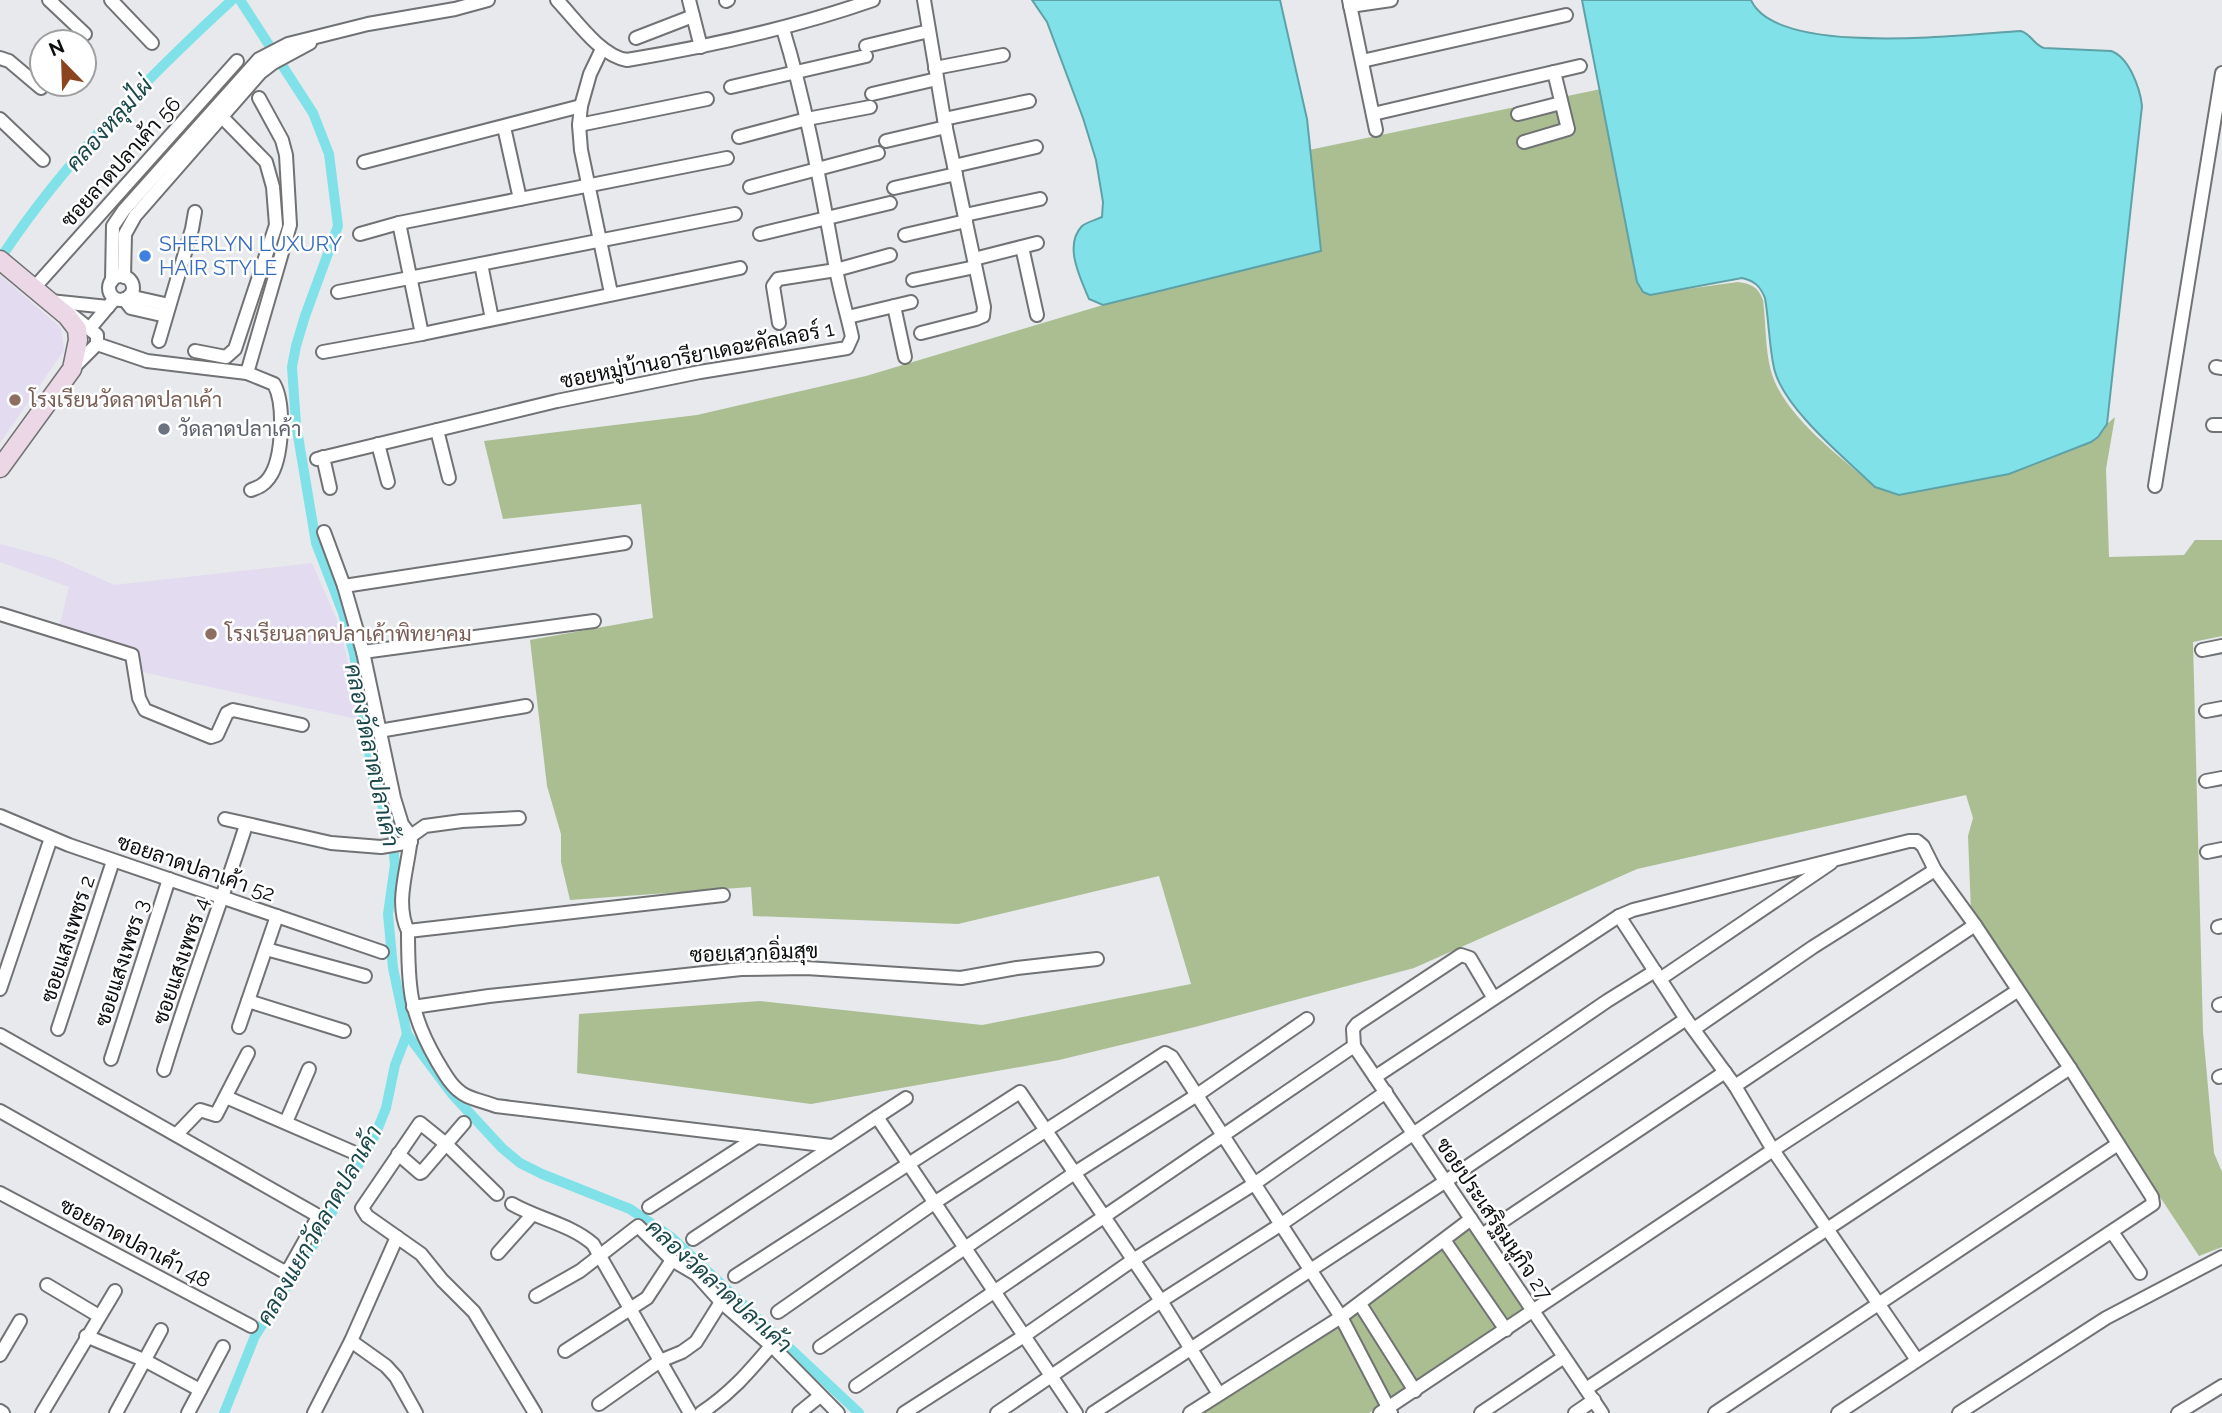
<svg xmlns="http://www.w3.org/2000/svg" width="2222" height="1413" font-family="Raleway,Sarabun,sans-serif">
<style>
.education{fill:#e3dbf0}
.green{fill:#aabe92}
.water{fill:#80e2e8;stroke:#5ea2a7;stroke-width:2}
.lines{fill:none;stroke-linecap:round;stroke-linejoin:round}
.canal{stroke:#80e2e8;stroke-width:10}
.minor-casing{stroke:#707274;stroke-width:16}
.secondary-casing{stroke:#707274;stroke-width:21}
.minor{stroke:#fff;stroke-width:12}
.secondary{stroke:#ecd7e6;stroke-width:18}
.shop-dot{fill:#3f7fe0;stroke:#fff;stroke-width:2.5}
.education-dot{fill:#8d6e63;stroke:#fff;stroke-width:2.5}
.worship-dot{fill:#6b7280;stroke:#fff;stroke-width:2.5}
.labels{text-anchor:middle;stroke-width:5;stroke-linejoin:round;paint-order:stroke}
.street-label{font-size:21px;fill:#0d0e0f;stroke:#fff}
.shop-label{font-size:21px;fill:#366cbe;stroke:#fff;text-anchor:start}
.education-label{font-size:21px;fill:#785e54;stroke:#fff;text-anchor:start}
.worship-label{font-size:21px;fill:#5b616d;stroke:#fff;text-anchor:start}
.water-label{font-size:23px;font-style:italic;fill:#1a474a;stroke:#fff}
</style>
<rect width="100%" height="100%" fill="#e7e9ed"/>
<g class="education">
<path d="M0,275L61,328L64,350L0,443Z"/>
<path d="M0,544L56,559L114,585L312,563L340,627L361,720L138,671L136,652L59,628L69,587L0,562Z"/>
</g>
<g class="green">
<path d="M1601,89L1637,282L1643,292L1650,294L1738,282C1752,284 1758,287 1763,300C1766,323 1765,349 1771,371C1784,417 1840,456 1875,487L2103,431L2107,424L2115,417L2106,469L2109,557L2184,555L2195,540H2222V636L2193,642L2203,1032L2214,1153L2222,1172V1247L2199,1256L1971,911L1968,836L1973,818L1966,795L1637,869L1414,968L1195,1027L1059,1060L811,1104L577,1073L579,1014L760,1001L982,1025L1191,984L1159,876L958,924L753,916L751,887L570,900L561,862V834L547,786L530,640L653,618L641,504L503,519L484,441L697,415L866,376L1103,305L1321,251L1309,150Z"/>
<path d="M1468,1224L1527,1310L1369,1413H1185Z"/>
</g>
<g class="water">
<path d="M1032,0H1280L1307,119L1321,251L1103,305L1089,299C1081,279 1063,246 1082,226C1087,222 1096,220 1102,217L1103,202L1096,160L1083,118L1047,22Z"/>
<path d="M1582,0H1751C1777,58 1966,34 2021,31C2031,34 2034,45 2044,48L2111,51C2129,57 2140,88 2142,106L2107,424L2098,437L2091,442L2009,474L1899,495L1875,487C1845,458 1783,408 1774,368C1769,345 1769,321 1765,298C1760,286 1755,281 1742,278L1650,295L1643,292L1637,282Z"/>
</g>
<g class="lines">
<g class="canal">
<path d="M240,0L313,113L329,154L338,226L305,316L296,346L292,367L296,424L316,543L343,613L354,654L373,778L392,834L395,865L388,914L393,968L407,1034L452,1094L502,1148L520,1163L542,1174L630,1209L671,1237L859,1413"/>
<path d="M0,259C63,163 147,78 232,0"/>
<path d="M224,1413L255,1336L317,1239L376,1133L386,1108L395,1065L407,1034"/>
</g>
<defs>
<g id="minor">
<path d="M49,0L85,34"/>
<path d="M111,0L152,43"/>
<path d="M557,0C576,20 600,56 627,60C711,46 793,28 873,0"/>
<path d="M689,0L701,47"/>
<path d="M1349,0L1376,130"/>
<path d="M726,1L728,0"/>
<path d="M1350,6L1391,0"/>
<path d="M636,38L693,16"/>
<path d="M866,46L929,31"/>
<path d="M602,49L590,74L581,106L579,125L581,150L611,293"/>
<path d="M0,58L9,61L41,88"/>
<path d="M1362,61L1566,15"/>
<path d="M935,68L1003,55"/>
<path d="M731,87L866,56"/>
<path d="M872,94L937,79"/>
<path d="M1373,114L1580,66"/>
<path d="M1518,114L1561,103"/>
<path d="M0,119L43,160"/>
<path d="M944,119L1029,101"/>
<path d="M579,125L707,99"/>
<path d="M504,127L520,199"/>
<path d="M739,137L807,119L870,107"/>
<path d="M886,141L946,127"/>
<path d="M1524,142L1568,129L1554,72"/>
<path d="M364,162L581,106"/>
<path d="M954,166L1036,147"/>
<path d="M750,187L878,153"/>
<path d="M894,188L956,174"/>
<path d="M965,215L1040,199"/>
<path d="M399,223L422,334"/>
<path d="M360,234L399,223L727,158"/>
<path d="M760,234L890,203"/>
<path d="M905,235L966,221"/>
<path d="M1022,247L1037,315"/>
<path d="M974,259L1037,243"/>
<path d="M481,264L492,319"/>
<circle cx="121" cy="288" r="12"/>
<path d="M124,277L125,234L135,216L260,73L273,63L310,43"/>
<path d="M913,280L975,267"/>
<path d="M112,281L113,226L124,210L259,59L288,44L368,24L455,9L488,0"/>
<path d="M34,288L237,61"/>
<path d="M338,292L735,214"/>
<path d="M129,296L169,305"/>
<path d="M124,299L131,308L166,316"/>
<path d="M50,301L108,307"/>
<path d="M894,306L905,357"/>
<path d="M72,315L97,335V344"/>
<path d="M848,317L911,302"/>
<path d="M779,323L773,286L778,279L836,270L890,255"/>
<path d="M90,328L112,302"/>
<path d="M921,333L976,319L983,316L984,307L944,119L924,0"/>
<path d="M159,341L192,229L195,212"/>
<path d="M97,344L147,361L247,373L274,384C285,404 283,459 269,478C264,485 259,487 251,490"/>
<path d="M195,351L226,357L235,349L276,225L273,187L266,162L221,116"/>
<path d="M323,352L422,334L740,268"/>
<path d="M2216,367L2222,368"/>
<path d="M73,368L97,344"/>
<path d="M247,373L290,225L286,155L282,140L259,98"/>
<path d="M2213,425H2222"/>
<path d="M437,430L449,478"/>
<path d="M378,444L388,482"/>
<path d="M323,457L330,488"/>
<path d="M317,459L557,401L700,372L847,348L852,337C847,314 840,292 836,269C821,188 807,107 783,29"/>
<path d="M2155,486L2222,73"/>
<path d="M324,532L344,586L363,652L394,798L402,824L411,836C409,866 394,902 408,931C408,986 409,1013 437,1061C445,1074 452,1088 465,1095C474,1100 486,1102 496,1106L831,1146"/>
<path d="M344,586L625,543"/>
<path d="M0,614L132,655L139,698L145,710L211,737L217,735L227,713L233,710L302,725"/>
<path d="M2202,650L2222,646"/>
<path d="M363,652L594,621"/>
<path d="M2206,711L2222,708"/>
<path d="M379,731L526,706"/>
<path d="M2206,781L2222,778"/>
<path d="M0,816L69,845L382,952"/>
<path d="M225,819L331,843L381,847L411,842"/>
<path d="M411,836L425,826L462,821L519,818"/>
<path d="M2207,852L2222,849"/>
<path d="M1619,916L1686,1019L1735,1086L1773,1150L1917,1360"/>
<path d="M2218,927L2222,926"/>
<path d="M408,931L723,895"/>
<path d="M266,949L365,976"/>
<path d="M1660,979L1831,863"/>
<path d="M0,989L51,838"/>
<path d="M1493,997L1470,958L1461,955L1357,1024L1353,1029L1354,1046L1602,1413"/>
<path d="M248,1001L344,1031"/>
<path d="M2219,1005L2222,1004"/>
<path d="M413,1007L489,996L741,969L806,968L961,978L1017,968L1097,959"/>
<path d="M239,1027L277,916"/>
<path d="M58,1029L113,861"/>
<path d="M1694,1029L1813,947L1935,870"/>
<path d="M0,1035L315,1214L317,1219L289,1269L283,1271L0,1111"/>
<path d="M111,1059L169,879"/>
<path d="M164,1070C189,987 220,907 246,825"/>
<path d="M1375,1077L1619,916L1633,910L1909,841H1917L1923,846L1935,870L1975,925L2070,1068L2152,1197L2153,1204L1838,1413"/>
<path d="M2219,1077L2222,1076"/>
<path d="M1735,1086L1975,925"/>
<path d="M226,1097L355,1153"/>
<path d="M877,1117L906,1098"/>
<path d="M286,1122L309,1069"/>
<path d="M177,1134L200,1110L216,1115L248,1053"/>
<path d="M398,1154L420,1173L422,1172L464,1123"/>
<path d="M0,1193L251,1326"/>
<path d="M497,1194L446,1144L420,1123L362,1208L367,1216L421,1254L442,1280L474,1312L535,1413"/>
<path d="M512,1204C538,1219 570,1224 593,1244L690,1413"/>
<path d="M649,1207L757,1137"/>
<path d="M2112,1232L2140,1273"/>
<path d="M1482,1235L1725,1072"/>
<path d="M693,1239L877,1117L1076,1413"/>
<path d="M1444,1240L1506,1330"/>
<path d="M498,1253L532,1215"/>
<path d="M735,1276L1020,1092L1161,1301L1219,1394"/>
<path d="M47,1285L99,1316"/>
<path d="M536,1296L580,1271L638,1226L672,1260L696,1274L721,1302L774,1348L838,1413"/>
<path d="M1360,1304L1415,1391"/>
<path d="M778,1312L934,1203L1165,1053L1172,1057L1341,1317L1391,1413"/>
<path d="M86,1336L146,1361L200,1390"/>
<path d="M351,1341L386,1366L396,1377L416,1413"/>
<path d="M820,1347L1076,1172L1197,1095L1307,1019"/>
<path d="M565,1351L647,1298L672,1260"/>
<path d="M0,1355L20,1321"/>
<path d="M856,1386L1354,1046"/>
<path d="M1586,1389L2070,1068"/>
<path d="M599,1404L660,1361L682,1352L696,1342L721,1302"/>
<path d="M0,1411L3,1413"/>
<path d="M42,1413L115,1291"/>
<path d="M116,1413L161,1330"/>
<path d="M188,1413L223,1347"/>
<path d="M314,1413L351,1341L397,1237"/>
<path d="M701,1413C731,1393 748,1373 771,1346"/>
<path d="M799,1413L820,1396"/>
<path d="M904,1413L1024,1336L1133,1260L1254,1184L1386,1092"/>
<path d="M997,1413L1161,1301L1280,1225L1607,1001L1655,971"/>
<path d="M1093,1413L1446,1181L1686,1019"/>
<path d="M1190,1413L1341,1317L1471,1219"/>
<path d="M1380,1413L1773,1150L2017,991"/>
<path d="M1481,1413L1564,1357"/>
<path d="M1575,1413L1594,1400"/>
<path d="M1715,1413L2118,1144"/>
<path d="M1959,1413L2106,1318L2222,1257"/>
<path d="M2178,1413L2222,1386"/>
</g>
<path id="secondary" d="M0,260L67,316L77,329L78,340L72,369L0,468"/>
</defs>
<use href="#minor" class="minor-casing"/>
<use href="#secondary" class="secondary-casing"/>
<use href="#minor" class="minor"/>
<use href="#secondary" class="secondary"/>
</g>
<circle class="shop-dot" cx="145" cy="256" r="7"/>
<g class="education-dot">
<circle cx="15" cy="400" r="7"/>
<circle cx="211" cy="634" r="7"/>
</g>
<circle class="worship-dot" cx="164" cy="429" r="7"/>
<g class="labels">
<g class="street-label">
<text transform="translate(121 162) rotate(-48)" y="7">ซอยลาดปลาเค้า 56</text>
<text transform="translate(697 355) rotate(-11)" y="7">ซอยหมู่บ้านอารียาเดอะคัลเลอร์ 1</text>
<text transform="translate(196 868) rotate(19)" y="7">ซอยลาดปลาเค้า 52</text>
<text transform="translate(68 939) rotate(-72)" y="7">ซอยแสงเพชร 2</text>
<text transform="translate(754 953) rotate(-2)" y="7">ซอยเสวกอิ่มสุข</text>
<text transform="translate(181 961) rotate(-71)" y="7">ซอยแสงเพชร 4</text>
<text transform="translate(122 963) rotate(-72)" y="7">ซอยแสงเพชร 3</text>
<text transform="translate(1494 1219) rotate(56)" y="7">ซอยประเสริฐมนูกิจ 27</text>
<text transform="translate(135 1243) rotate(28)" y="7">ซอยลาดปลาเค้า 48</text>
</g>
<g class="shop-label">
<text x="159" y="251">SHERLYN LUXURY<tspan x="159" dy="24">HAIR STYLE</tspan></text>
</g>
<g class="education-label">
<text x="29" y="407">โรงเรียนวัดลาดปลาเค้า</text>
<text x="225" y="641">โรงเรียนลาดปลาเค้าพิทยาคม</text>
</g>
<g class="worship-label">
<text x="178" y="436">วัดลาดปลาเค้า</text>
</g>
<g class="water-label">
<text transform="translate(109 124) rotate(-48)" y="8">คลองหลุมไผ่</text>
<text transform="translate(372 755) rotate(78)" y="8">คลองวัดลาดปลาเค้า</text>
<text transform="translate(319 1225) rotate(-60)" y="8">คลองแยกวัดลาดปลาเค้า</text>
<text transform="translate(719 1286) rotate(42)" y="8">คลองวัดลาดปลาเค้า</text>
</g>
</g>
<g transform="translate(63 63) rotate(337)"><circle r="33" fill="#ffffff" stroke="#9e9f9f" stroke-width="2"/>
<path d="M0-5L12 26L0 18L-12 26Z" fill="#8a441e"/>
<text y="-10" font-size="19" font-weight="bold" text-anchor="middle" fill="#0d0e0f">N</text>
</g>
</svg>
